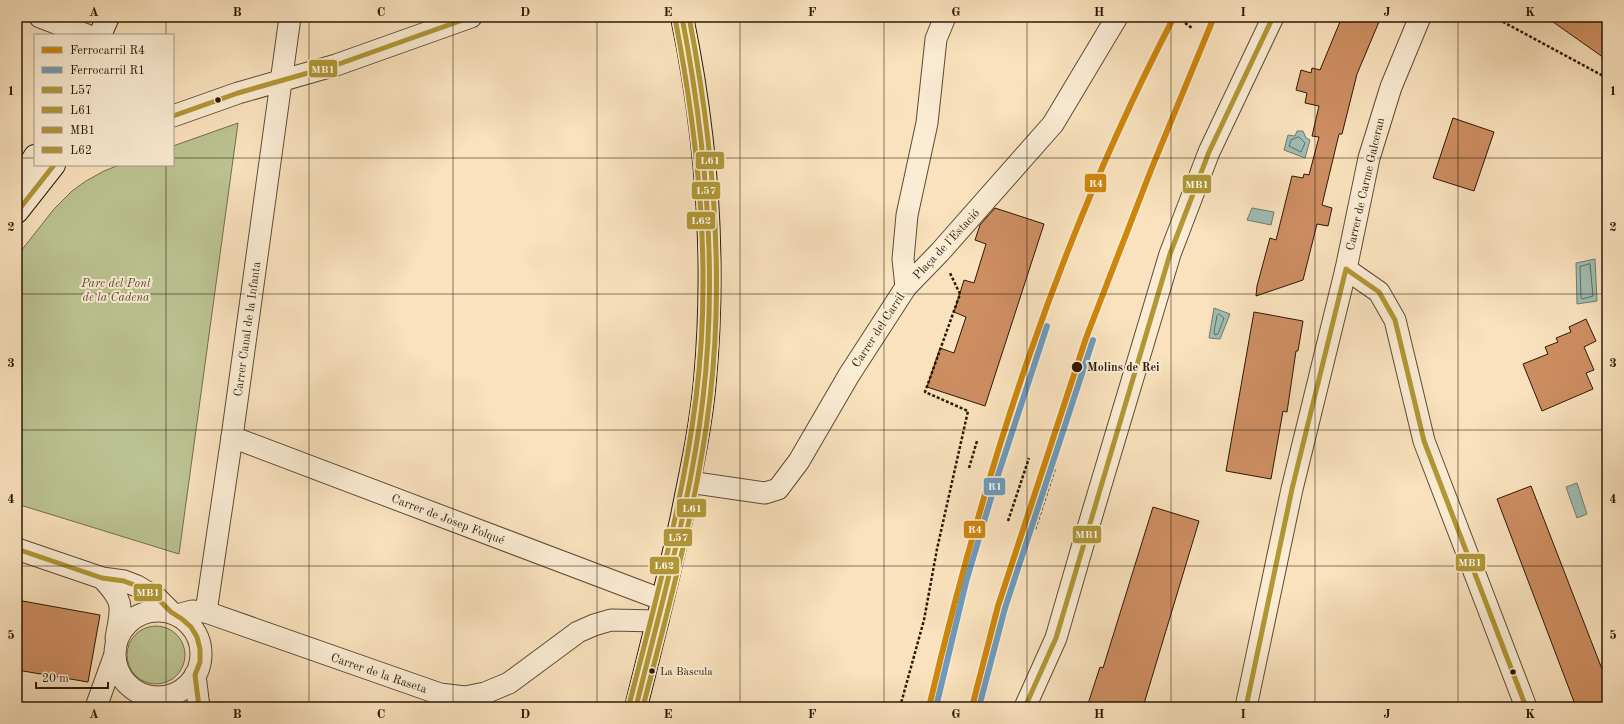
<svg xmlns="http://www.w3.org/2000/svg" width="1624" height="724" font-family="'Old Standard TT',serif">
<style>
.green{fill:#bcc392;stroke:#746e4c}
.water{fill:#9ebdb3;stroke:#707b6e}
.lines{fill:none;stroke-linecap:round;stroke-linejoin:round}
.shore{stroke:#656b5c;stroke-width:1}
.building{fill:#cd8e62;stroke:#2c1906}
.street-casing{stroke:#5f4b34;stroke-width:23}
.secondary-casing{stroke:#2c1906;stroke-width:24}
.path{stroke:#2c1906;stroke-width:2.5;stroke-dasharray:3 2;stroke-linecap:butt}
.street{stroke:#fbecd4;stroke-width:21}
.secondary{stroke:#fbecd4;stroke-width:22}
.bus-1-casing{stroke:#fbecd4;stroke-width:8}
.bus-2-casing{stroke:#fbecd4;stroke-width:8}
.bus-3-casing{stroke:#fbecd4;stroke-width:8}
.bus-4-casing{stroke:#fbecd4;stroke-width:8}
.bus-1{stroke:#b19735;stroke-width:5}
.bus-2{stroke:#b19735;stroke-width:5}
.bus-3{stroke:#b19735;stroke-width:5}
.bus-4{stroke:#b19735;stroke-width:5}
.rail-1-casing{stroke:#fbecd4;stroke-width:9}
.rail-2-casing{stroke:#fbecd4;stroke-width:9}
.rail-1{stroke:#ce870c;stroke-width:6}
.rail-2{stroke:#6d9bbe;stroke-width:6}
.grid{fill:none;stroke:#2c1906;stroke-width:1;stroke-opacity:0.55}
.bus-dot{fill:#2c1906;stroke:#fbecd4;stroke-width:1.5}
.labels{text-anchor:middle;stroke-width:4;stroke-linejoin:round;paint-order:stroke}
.bus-label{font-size:11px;fill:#2c1906;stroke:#fbecd4;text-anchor:start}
.street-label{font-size:12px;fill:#2c1906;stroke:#fbecd4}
.park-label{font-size:12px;font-style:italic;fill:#574c30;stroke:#fbecd4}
.stop-label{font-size:12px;font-weight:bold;fill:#2c1906;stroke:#fbecd4;text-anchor:start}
.line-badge{stroke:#fbecd4;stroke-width:1.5}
.badge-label{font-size:11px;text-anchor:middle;font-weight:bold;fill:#fff}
.neatline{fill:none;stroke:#2c1906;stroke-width:1.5}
.grid-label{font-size:13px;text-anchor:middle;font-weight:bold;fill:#2c1906}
</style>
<rect width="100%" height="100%" fill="#f9e2bd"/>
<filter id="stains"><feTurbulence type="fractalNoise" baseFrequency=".005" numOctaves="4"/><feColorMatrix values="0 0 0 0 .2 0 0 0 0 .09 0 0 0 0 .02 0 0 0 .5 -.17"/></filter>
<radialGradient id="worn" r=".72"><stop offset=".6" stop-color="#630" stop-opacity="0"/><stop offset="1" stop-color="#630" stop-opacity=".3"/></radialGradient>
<g class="green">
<path d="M238,123L179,554L17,504V256L54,209L72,191L86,181L104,171L119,165H173V146Z"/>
<circle cx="156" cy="655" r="29"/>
</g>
<g class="water">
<path d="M1297,131H1303L1306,138L1310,140L1305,158L1284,150L1288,135L1295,136Z"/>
<path d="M1252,208L1274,212L1271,225L1247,220Z"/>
<path d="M1595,259L1597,301L1577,304L1576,263Z"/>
<path d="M1214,308L1230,314L1220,339L1209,338Z"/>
<path d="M1577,483L1587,514L1577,518L1566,487Z"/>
</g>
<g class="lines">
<g class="shore">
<path d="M1299,137L1305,143L1301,152L1289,146L1291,140Z"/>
<path d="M1590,264L1593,296L1582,299L1581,297L1580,267Z"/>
<path d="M1219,314L1224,318L1218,334L1215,335L1214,332L1217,316Z"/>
</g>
</g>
<g class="building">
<path d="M1342,17H1381L1357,74L1342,134H1339L1322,205L1332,208L1328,226L1317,224L1303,280L1256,296L1257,286L1270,238L1276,240L1292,176L1303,178L1304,174L1309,175L1319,137L1312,136L1319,106L1305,103L1307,93L1296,90L1301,70L1311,73L1312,68L1320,70Z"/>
<path d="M1546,17H1607V60Z"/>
<path d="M1453,118L1494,132L1474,191L1433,178Z"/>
<path d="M995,208L1044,224L985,406L927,387L940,348L954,353L966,317L954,312L964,280L974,283L986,244L975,240L980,225Z"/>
<path d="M1254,312L1303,321L1298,351H1296L1287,412L1283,411L1271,479L1226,471Z"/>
<path d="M1586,319L1596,341L1584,347L1594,370L1586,373L1593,389L1542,411L1523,364L1548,354L1545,347L1558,342L1556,338L1571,332L1569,327Z"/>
<path d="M1531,486L1607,682V707H1576L1497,499Z"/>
<path d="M1153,507L1199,521L1143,707H1087L1100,667L1103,668Z"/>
<path d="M17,600L100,615L88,682L17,670Z"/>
</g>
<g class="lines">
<defs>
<g id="street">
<path d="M40,17L87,35"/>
<path d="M173,116L238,93L336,65L471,17"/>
<path d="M1346,269L1379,292L1395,320L1424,441L1526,707"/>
<path d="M906,287L903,259L907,215L927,123L936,39L945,17"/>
<path d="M232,437L663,600"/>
<path d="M689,482L765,493L778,489L799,461L849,375L906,287L940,252L1053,124L1117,17"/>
<path d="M17,549L102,578L124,581L137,586L157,598L171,612"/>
<path d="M102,578C125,603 122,606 116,638"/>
<circle cx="158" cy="654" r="43"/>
<path d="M206,612L440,694L465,697L485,693L509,683L578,632L594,625L611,620L658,621"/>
<path d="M177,615L192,611L206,612L232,437L290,17"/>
<path d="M195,675L199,707"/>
<path d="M96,707L114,657"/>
<path d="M1025,707L1056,638L1082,548L1170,254L1209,152L1273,17"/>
<path d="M1246,707L1292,489L1346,269L1369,158L1391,87L1420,17"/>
</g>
<g id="secondary">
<path d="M100,35L108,17"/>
<path d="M17,186L35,156"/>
<path d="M17,212L54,165"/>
<path d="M636,707C652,643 668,580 682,516C691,471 701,426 705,380C716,258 707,137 682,17"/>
</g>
</defs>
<use href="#street" class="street-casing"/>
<use href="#secondary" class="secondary-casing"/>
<g class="path">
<path d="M1177,17L1192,28"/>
<path d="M1494,17L1607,78"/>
<path d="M969,468L977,441"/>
<path d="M1008,521L1029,458"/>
<path d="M1035,529L1055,468"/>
<path d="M873,707L874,703L895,707"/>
<path d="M900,707L924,620L937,549L968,411L925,392L960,294L950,273"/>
</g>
<use href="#street" class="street"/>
<use href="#secondary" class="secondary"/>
<defs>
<path id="bus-1" d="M636,707C661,605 691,502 703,398C718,271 706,142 682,17"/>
<path id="bus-2" d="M643,707C669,605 698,502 710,398C725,271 713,142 689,17"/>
<g id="bus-3">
<path d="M173,116L238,93L336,65L471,17"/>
<path d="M17,212L54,165"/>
<path d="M17,549L102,578L124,581L137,586L157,598L171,612L182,619L191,627L197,637L200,649V662L195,675L199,707"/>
<path d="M1025,707L1056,638L1170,254L1209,152L1273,17"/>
<path d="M1246,707L1292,489L1346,269L1379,292L1395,320L1424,441L1526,707"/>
</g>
<path id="bus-4" d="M629,705C655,604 683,502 696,398C712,271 699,143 675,18"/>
</defs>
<use href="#bus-1" class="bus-1-casing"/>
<use href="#bus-2" class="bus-2-casing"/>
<use href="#bus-3" class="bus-3-casing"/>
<use href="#bus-4" class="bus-4-casing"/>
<use href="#bus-1" class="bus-1"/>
<use href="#bus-2" class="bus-2"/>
<use href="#bus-3" class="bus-3"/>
<use href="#bus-4" class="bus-4"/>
<defs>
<g id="rail-1">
<path d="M929,707C985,468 1060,235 1174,17"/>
<path d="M972,707L998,606L1086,338L1151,170L1214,17"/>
</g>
<g id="rail-2">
<path d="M936,707L966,582L997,478L1047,326"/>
<path d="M979,707L1005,608L1093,340"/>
</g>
</defs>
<use href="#rail-1" class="rail-1-casing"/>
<use href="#rail-2" class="rail-2-casing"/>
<use href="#rail-1" class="rail-1"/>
<use href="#rail-2" class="rail-2"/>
</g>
<path class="grid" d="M166,17V35M309,17V707M453,17V707M597,17V707M740,17V707M884,17V707M1027,17V707M1171,17V707M1315,17V707M1458,17V707M17,158H35M173,158H1607M166,165V707M17,294H1607M17,430H1607M17,566H1607"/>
<g class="bus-dot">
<circle cx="218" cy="100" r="3.5"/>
<circle cx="1077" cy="367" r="6"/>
<circle cx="652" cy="671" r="3.5"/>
<circle cx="1513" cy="672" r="3.5"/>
</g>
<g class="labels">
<g class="bus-label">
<text x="660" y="675">La Bàscula</text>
</g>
<g class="street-label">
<text transform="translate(1365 184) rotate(-77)" y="4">Carrer de Carme Galceran</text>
<text transform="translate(946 244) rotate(-47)" y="4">Plaça de l'Estació</text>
<text transform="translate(247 329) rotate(-82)" y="4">Carrer Canal de la Infanta</text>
<text transform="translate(878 330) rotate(-57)" y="4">Carrer del Carril</text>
<text transform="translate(448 519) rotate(21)" y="4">Carrer de Josep Folqué</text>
<text transform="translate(379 673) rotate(19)" y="4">Carrer de la Raseta</text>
</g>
<g class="park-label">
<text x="116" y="287">Parc del Pont<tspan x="116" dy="14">de la Cadena</tspan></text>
</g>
<g class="stop-label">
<text x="1087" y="371">Molins de Rei</text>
</g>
</g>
<g class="line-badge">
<rect x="308" y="59" width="30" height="19" rx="4" fill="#b19735"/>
<rect x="695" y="151" width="30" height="19" rx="4" fill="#b19735"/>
<rect x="1084" y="173" width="23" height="20" rx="4" fill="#ce870c"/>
<rect x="1182" y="174" width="30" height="20" rx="4" fill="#b19735"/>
<rect x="691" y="181" width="30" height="19" rx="4" fill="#b19735"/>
<rect x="686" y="211" width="30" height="19" rx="4" fill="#b19735"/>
<rect x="983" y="477" width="23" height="19" rx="4" fill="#6d9bbe"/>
<rect x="676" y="498" width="31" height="20" rx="4" fill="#b19735"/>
<rect x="963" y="520" width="23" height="19" rx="4" fill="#ce870c"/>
<rect x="1072" y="525" width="30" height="19" rx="4" fill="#b19735"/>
<rect x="663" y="528" width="30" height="19" rx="4" fill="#b19735"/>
<rect x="1455" y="553" width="31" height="19" rx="4" fill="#b19735"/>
<rect x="649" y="556" width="31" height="19" rx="4" fill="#b19735"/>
<rect x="133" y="583" width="30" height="19" rx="4" fill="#b19735"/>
</g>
<g class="badge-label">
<text x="323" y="73">MB1</text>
<text x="710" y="164">L61</text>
<text x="1096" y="187">R4</text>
<text x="1197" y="188">MB1</text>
<text x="706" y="194">L57</text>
<text x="701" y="224">L62</text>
<text x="995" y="490">R1</text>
<text x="692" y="512">L61</text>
<text x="975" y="533">R4</text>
<text x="1087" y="538">MB1</text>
<text x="678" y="541">L57</text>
<text x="1470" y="566">MB1</text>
<text x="664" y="569">L62</text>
<text x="148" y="596">MB1</text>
</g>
<rect width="1624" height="724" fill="none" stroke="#f9e2bd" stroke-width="44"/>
<rect x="34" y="34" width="140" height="132" fill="#fbecd4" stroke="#a89882"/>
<rect x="42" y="47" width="20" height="6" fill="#ce870c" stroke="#a89882"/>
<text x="70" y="54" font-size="12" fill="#2c1906">Ferrocarril R4</text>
<rect x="42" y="67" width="20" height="6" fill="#6d9bbe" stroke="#a89882"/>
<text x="70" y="74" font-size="12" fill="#2c1906">Ferrocarril R1</text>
<rect x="42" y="87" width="20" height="6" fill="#b19735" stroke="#a89882"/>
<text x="70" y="94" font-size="12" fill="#2c1906">L57</text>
<rect x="42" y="107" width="20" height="6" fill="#b19735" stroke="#a89882"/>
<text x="70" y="114" font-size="12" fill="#2c1906">L61</text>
<rect x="42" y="127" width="20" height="6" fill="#b19735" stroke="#a89882"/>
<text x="70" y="134" font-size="12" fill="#2c1906">MB1</text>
<rect x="42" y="147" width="20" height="6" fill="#b19735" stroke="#a89882"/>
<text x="70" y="154" font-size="12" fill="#2c1906">L62</text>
<path d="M36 682v6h72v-6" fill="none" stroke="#2c1906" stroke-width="2"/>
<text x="42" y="682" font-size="12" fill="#2c1906" stroke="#fbecd4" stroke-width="3" paint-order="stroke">20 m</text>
<rect x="22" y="22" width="1580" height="680" class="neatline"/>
<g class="grid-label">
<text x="94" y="16">A</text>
<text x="237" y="16">B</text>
<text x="381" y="16">C</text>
<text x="525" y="16">D</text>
<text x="668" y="16">E</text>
<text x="812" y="16">F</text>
<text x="956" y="16">G</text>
<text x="1099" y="16">H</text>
<text x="1243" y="16">I</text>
<text x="1387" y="16">J</text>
<text x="1530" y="16">K</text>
<text x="11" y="95">1</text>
<text x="1613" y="95">1</text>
<text x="11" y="231">2</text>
<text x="1613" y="231">2</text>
<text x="11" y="367">3</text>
<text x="1613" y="367">3</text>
<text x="11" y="503">4</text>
<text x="1613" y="503">4</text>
<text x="11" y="639">5</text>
<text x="1613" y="639">5</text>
<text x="94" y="718">A</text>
<text x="237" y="718">B</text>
<text x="381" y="718">C</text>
<text x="525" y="718">D</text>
<text x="668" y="718">E</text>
<text x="812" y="718">F</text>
<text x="956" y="718">G</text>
<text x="1099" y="718">H</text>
<text x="1243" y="718">I</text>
<text x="1387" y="718">J</text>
<text x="1530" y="718">K</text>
</g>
<rect width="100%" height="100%" filter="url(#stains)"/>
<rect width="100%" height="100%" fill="url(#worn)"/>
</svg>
